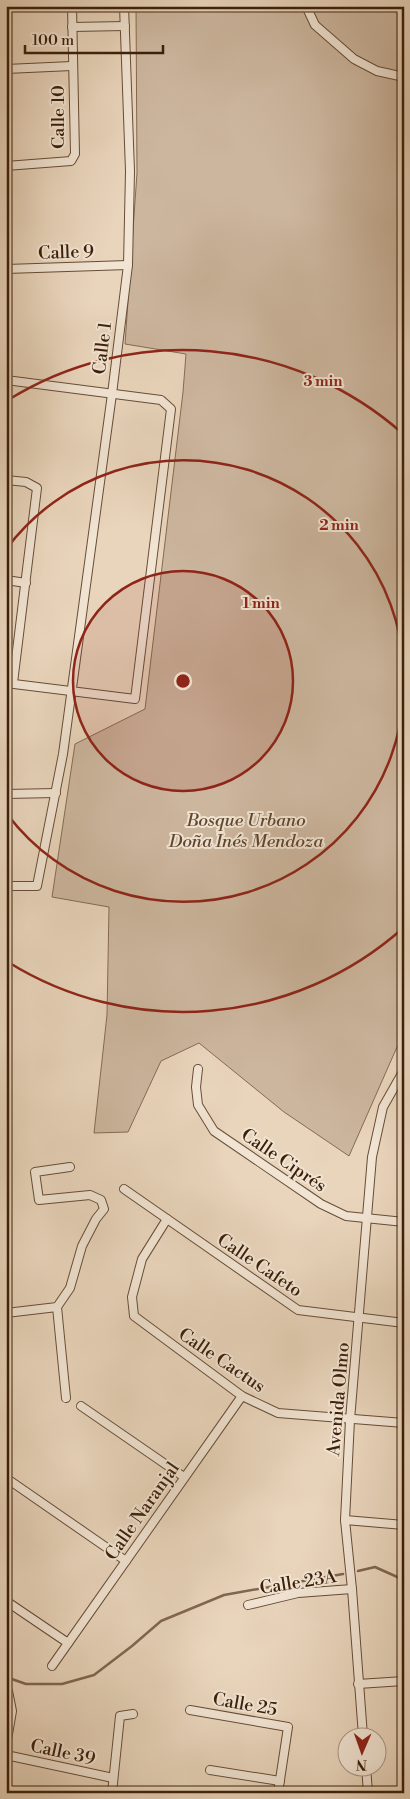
<svg xmlns="http://www.w3.org/2000/svg" width="410" height="1799" font-family="'Libre Bodoni',serif">
<style>
.green{fill:#ccb69e;stroke:#846b54}
.lines{fill:none;stroke-linecap:round;stroke-linejoin:round}
.stream{stroke:#806750;stroke-width:2.5}
.street-casing{stroke:#674d36;stroke-width:10}
.street{stroke:#f1e4d3;stroke-width:8}
.ring{fill:none;stroke:#8f2418;stroke-width:2.5}
.labels{text-anchor:middle;stroke-width:4;stroke-linejoin:round;paint-order:stroke}
.street-label{font-size:18px;fill:#3c200a;stroke:#f1e4d3}
.park-label{font-size:18px;font-style:italic;fill:#60462f;stroke:#f1e4d3}
.centre{fill:#8f2418;stroke:#f1e4d3;stroke-width:2.5}
.ring-label{font-size:15px;text-anchor:middle;font-weight:bold;fill:#8f2418;stroke:#f1e4d3;stroke-width:4;stroke-linejoin:round;paint-order:stroke}
</style>
<rect width="100%" height="100%" fill="#e9d5bc"/>
<filter id="stains"><feTurbulence type="fractalNoise" baseFrequency=".004" numOctaves="4"/><feColorMatrix values="0 0 0 0 .2 0 0 0 0 .09 0 0 0 0 .02 0 0 0 .5 -.17"/></filter>
<radialGradient id="worn" r=".72"><stop offset=".6" stop-color="#630" stop-opacity="0"/><stop offset="1" stop-color="#630" stop-opacity=".3"/></radialGradient>
<path class="green" d="M136,6H404V1040L397,1047L349,1156L284,1112L199,1043L161,1061L128,1132L94,1133L107,1015L109,907L52,897L75,744L145,709L183,392L186,354L125,344L137,173Z"/>
<g class="lines">
<g class="stream">
<path d="M358,1571L375,1567L404,1580"/>
<path d="M6,1677L26,1684H62L94,1675L132,1646L161,1621L224,1595L343,1574"/>
</g>
<defs>
<g id="street">
<path d="M306,6L315,25L354,59L377,71L404,77"/>
<path d="M72,27L125,26"/>
<path d="M6,69L72,66"/>
<path d="M6,166L71,161L75,154L72,6"/>
<path d="M6,269L128,265"/>
<path d="M6,380L161,400L171,409L135,699L6,683"/>
<path d="M6,480L26,482L37,488L13,683"/>
<path d="M6,580L26,583"/>
<path d="M6,794L56,793"/>
<path d="M6,886H37L63,754L112,394L128,265L130,171L124,6"/>
<path d="M198,1069L196,1087L198,1105L214,1131L321,1204L346,1216L404,1222"/>
<path d="M124,1189L298,1310L404,1323"/>
<path d="M167,1219L142,1259L132,1297L134,1316L242,1396L278,1413L404,1423"/>
<path d="M57,1307L66,1398"/>
<path d="M6,1313L57,1307L70,1288L82,1246L96,1219L104,1209L101,1200L90,1195L39,1200L35,1172L70,1167"/>
<path d="M81,1406L184,1477"/>
<path d="M6,1478L126,1561"/>
<path d="M345,1520L404,1525"/>
<path d="M6,1601L68,1643"/>
<path d="M248,1605L298,1593L352,1589"/>
<path d="M52,1666L242,1396"/>
<path d="M358,1684L404,1681"/>
<path d="M6,1691H8L12,1711L6,1746"/>
<path d="M190,1710L288,1727L278,1793"/>
<path d="M363,1736L352,1589L345,1520L350,1420L372,1157L383,1107L404,1070"/>
<path d="M6,1755L113,1778"/>
<path d="M366,1766L368,1793"/>
<path d="M210,1770L280,1781"/>
<path d="M112,1793L120,1716L133,1714"/>
</g>
</defs>
<use href="#street" class="street-casing"/>
<use href="#street" class="street"/>
</g>
<circle cx="183" cy="681" r="110" fill="#8f2418" fill-opacity=".12"/>
<g class="ring">
<circle cx="183" cy="681" r="110"/>
<path d="M404 693A221 221 0 0 1 7 814M7 548A221 221 0 0 1 404 669"/>
<path d="M402 929A331 331 0 0 1 8 962M8 400A331 331 0 0 1 402 433"/>
</g>
<g class="labels">
<g class="street-label">
<text transform="translate(58 117) rotate(-90)" y="6">Calle 10</text>
<text transform="translate(66 252) rotate(-2)" y="6">Calle 9</text>
<text transform="translate(102 348) rotate(-83)" y="6">Calle 1</text>
<text transform="translate(284 1160) rotate(34)" y="6">Calle Ciprés</text>
<text transform="translate(260 1265) rotate(34)" y="6">Calle Cafeto</text>
<text transform="translate(222 1360) rotate(34)" y="6">Calle Cactus</text>
<text transform="translate(338 1399) rotate(-85)" y="6">Avenida Olmo</text>
<text transform="translate(142 1511) rotate(-55)" y="6">Calle Naranjal</text>
<text transform="translate(298 1582) rotate(-9)" y="6">Calle 23A</text>
<text transform="translate(245 1704) rotate(10)" y="6">Calle 25</text>
<text transform="translate(63 1752) rotate(12)" y="6">Calle 39</text>
</g>
<g class="park-label">
<text x="246" y="826">Bosque Urbano<tspan x="246" dy="21">Doña Inés Mendoza</tspan></text>
</g>
</g>
<circle cx="183" cy="681" r="8" class="centre"/>
<g class="ring-label">
<text x="323" y="386">3 min</text>
<text x="339" y="530">2 min</text>
<text x="261" y="608">1 min</text>
</g>
<rect width="410" height="1799" fill="none" stroke="#e9d5bc" stroke-width="25"/>
<rect x="8" y="8" width="395" height="1784" fill="none" stroke="#3c200a" stroke-width="2.5"/>
<rect x="12" y="12" width="385" height="1774" fill="none" stroke="#3c200a"/>
<g transform="translate(362 1752) rotate(182)"><circle r="24" fill="#f1e4d3" stroke="#a99683"/>
<path d="M0-4L9 19L0 12L-9 19Z" fill="#8f2418"/>
<text y="-8" font-size="14" font-weight="bold" text-anchor="middle" fill="#3c200a">N</text>
</g>
<path d="M25 45v8h138v-8" fill="none" stroke="#3c200a" stroke-width="2.5"/>
<text x="32" y="45" font-size="15" fill="#3c200a" stroke="#f1e4d3" stroke-width="4" paint-order="stroke">100 m</text>
<rect width="100%" height="100%" filter="url(#stains)"/>
<rect width="100%" height="100%" fill="url(#worn)"/>
</svg>
